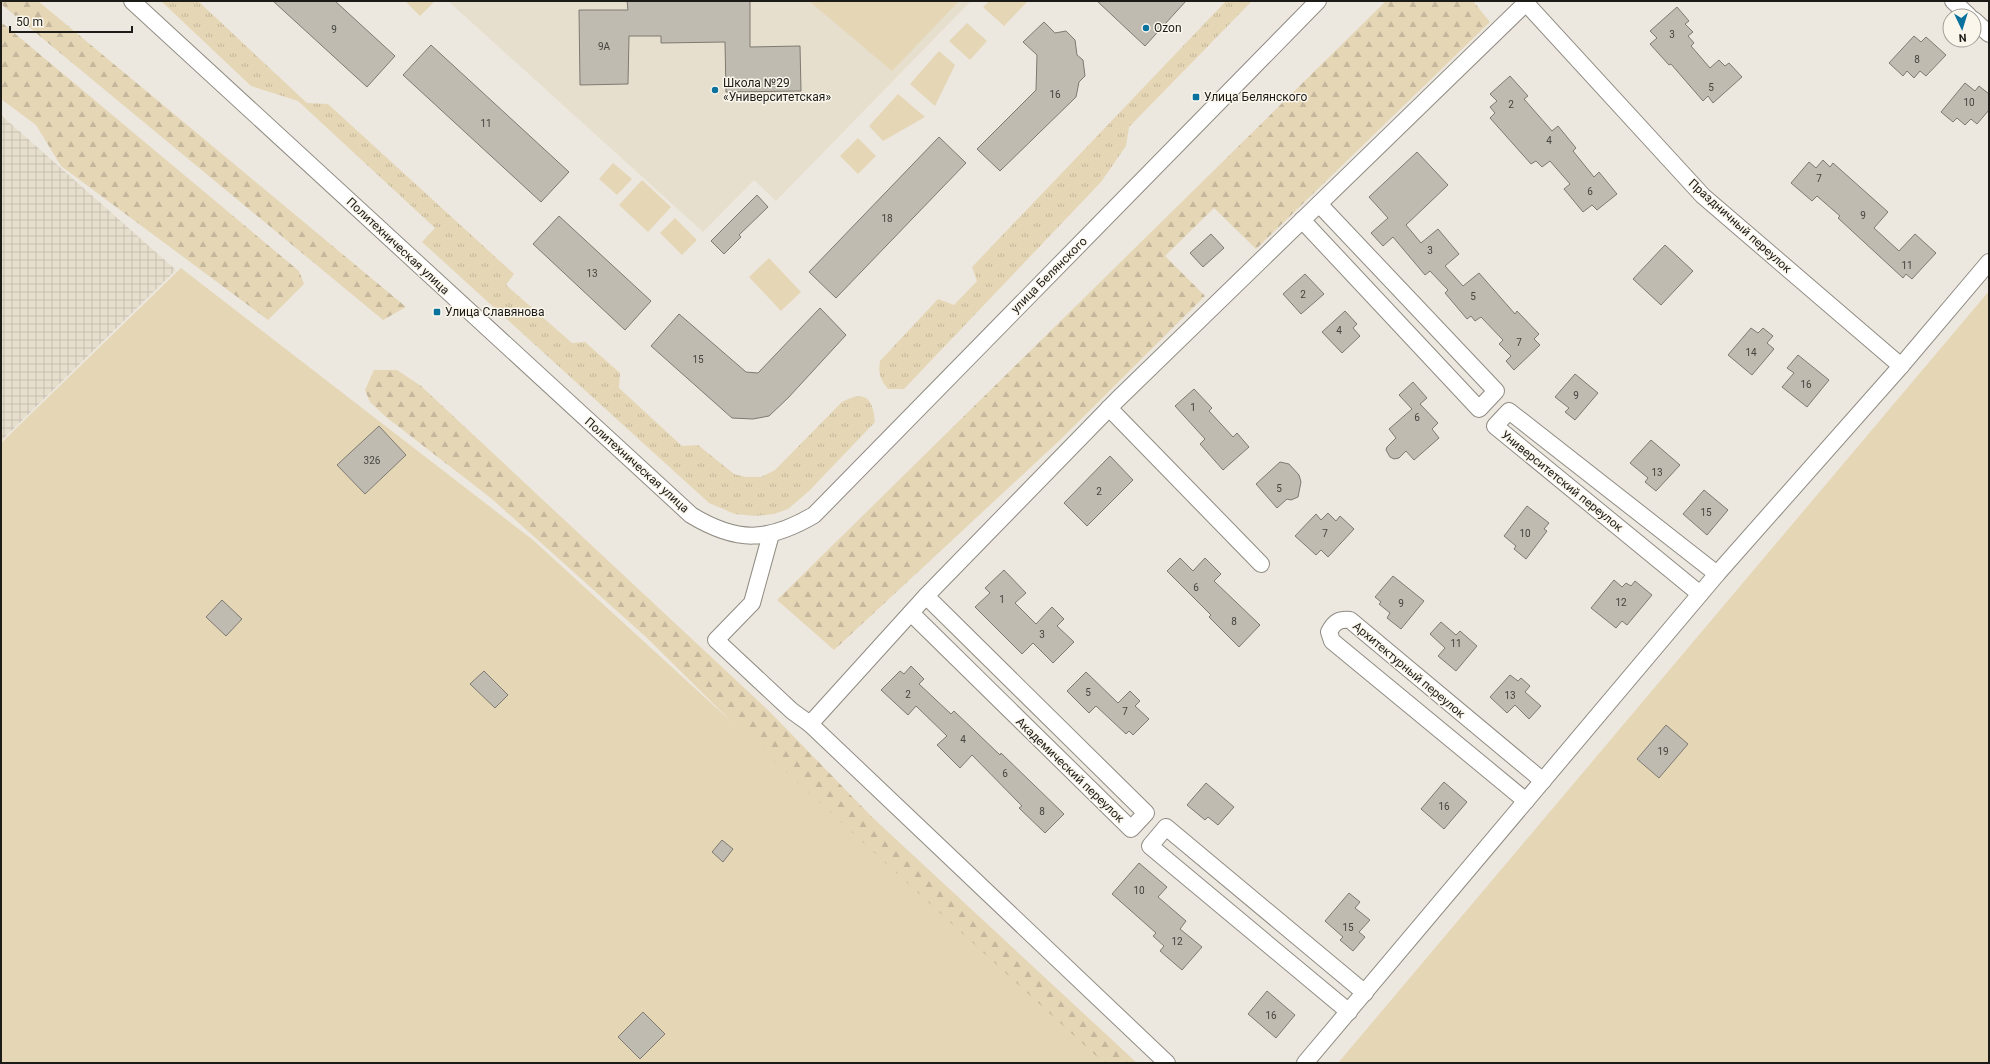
<svg xmlns="http://www.w3.org/2000/svg" width="1990" height="1064" font-family="Roboto,sans-serif">
<style>
.built{fill:#e7dfce}
.industrial{fill:url(#industrial-grid)}
.grass{fill:url(#grass-tufts)}
.forest{fill:url(#forest-firs)}
.green{fill:#e5d6b6}
.building{fill:#bfbbb1;stroke:#7e7a71}
.lines{fill:none;stroke-linecap:round;stroke-linejoin:round}
.street-casing{stroke:#908c83;stroke-width:18}
.street{stroke:#fff;stroke-width:16}
.poi-dot{fill:#0b719d;stroke:#faf6ec;stroke-width:1.5}
.labels{text-anchor:middle;stroke-width:3;stroke-linejoin:round;paint-order:stroke}
.number-label{font-size:10px;fill:#45433e}
.poi-label{font-size:12px;fill:#1c1b17;stroke:#faf6ec;text-anchor:start}
.street-label{font-size:12px;fill:#1c1b17;stroke:#faf6ec}
</style>
<defs>
<pattern id="industrial-grid" width="8" height="8" patternUnits="userSpaceOnUse"><rect width="8" height="8" fill="#e7dfce"/><path d="M0 4h8M4 0v8" fill="none" stroke="#c6bfb0"/></pattern>
<pattern id="grass-tufts" width="24" height="20" patternUnits="userSpaceOnUse"><rect width="24" height="20" fill="#e5d6b6"/><path d="M3 7l-1-3M5 7V3M7 7l1-3M15 17l-1-3M17 17v-4M19 17l1-3" fill="none" stroke="#c4b79c"/></pattern>
<pattern id="forest-firs" width="22" height="20" patternUnits="userSpaceOnUse"><rect width="22" height="20" fill="#e5d6b6"/><path d="M5 1l3.5 6h-7zM16 11l3.5 6h-7z" fill="#c4b79c"/></pattern>
</defs>
<rect width="100%" height="100%" fill="#ede8df"/>
<path class="built" d="M448,1H971L776,201L754,180L703,232Z"/>
<path class="industrial" d="M1,115L176,270L1,441Z"/>
<g class="grass">
<path d="M161,1H198L307,103L328,104L514,274L506,285L572,343L585,342L620,373L619,388L682,446L698,445L734,474L746,477H761L775,470L842,402C864,390 873,397 875,422L809,491L788,509L774,514L755,516L735,514L709,503L422,242L435,228L298,101L251,86Z"/>
<path d="M1226,1H1252L1129,127L1126,146L1101,182L904,389H888C880,379 878,373 880,361L938,299L954,305L977,281L972,267Z"/>
</g>
<g class="forest">
<path d="M1,1H38L406,307L383,320L1,4Z"/>
<path d="M1386,1H1473L1490,22L1256,249L1214,208L1165,256L1205,296L1060,440L834,650L777,600Z"/>
<path d="M1,22L299,271L304,284L268,320L61,166L36,125L1,99Z"/>
<path d="M374,370H397L421,386L769,711L873,818L1137,1063H1090L857,846L646,637L492,499L386,417L370,402L365,390Z"/>
</g>
<g class="green">
<path d="M405,1H435L420,16Z"/>
<path d="M809,1H959L892,71Z"/>
<path d="M989,1H1028L1004,26L983,7Z"/>
<path d="M967,23L987,41L970,60L949,41Z"/>
<path d="M939,51L955,65L935,106L910,84Z"/>
<path d="M898,94L925,117L883,141L869,126Z"/>
<path d="M858,138L876,156L858,174L840,156Z"/>
<path d="M613,163L632,179L617,195L599,179Z"/>
<path d="M642,180L671,207L648,232L619,205Z"/>
<path d="M675,218L697,240L682,255L660,233Z"/>
<path d="M769,258L801,292L781,311L749,277Z"/>
<path d="M181,268L533,540L1104,1063H1V443Z"/>
<path d="M1989,291V1063H1338Z"/>
</g>
<g class="building">
<path d="M273,1H335L395,56L367,87Z"/>
<path d="M627,1H750V47L800,46L801,91L726,92L725,42L661,43V36H629L628,84L580,85L579,10H628Z"/>
<path d="M1097,1H1186L1145,46Z"/>
<path d="M1677,7L1689,21L1685,24L1693,32L1688,36L1694,43L1691,46L1710,68L1719,60L1725,66L1729,63L1742,77L1713,103L1708,96L1703,101L1671,64L1669,65L1650,44L1657,38L1650,31Z"/>
<path d="M1044,22L1055,33L1066,31L1075,40L1077,55L1083,60L1085,76L1079,82L1076,97L1000,171L977,149L1036,90L1037,55L1023,42Z"/>
<path d="M1914,36L1921,42L1926,37L1946,55L1926,76L1920,71L1914,78L1907,71L1903,76L1889,63Z"/>
<path d="M431,45L569,172L541,202L403,75Z"/>
<path d="M1510,76L1528,96L1524,99L1552,131L1558,126L1576,148L1573,151L1594,177L1599,172L1617,194L1597,210L1592,205L1583,212L1564,189L1570,184L1550,161L1542,167L1536,161L1531,164L1490,118L1495,113L1490,107L1497,101L1490,94Z"/>
<path d="M1965,83L1975,91L1979,86L1989,94V110L1977,124L1971,119L1965,125L1957,118L1953,122L1941,112Z"/>
<path d="M939,137L966,163L836,298L809,272Z"/>
<path d="M1417,152L1448,185L1406,225L1421,243L1438,229L1459,254L1445,266L1463,286L1479,273L1515,314L1517,311L1539,334L1534,339L1540,345L1514,370L1506,361L1511,356L1499,344L1503,340L1481,317L1475,321L1471,316L1467,319L1445,293L1448,290L1430,271L1425,275L1393,237L1383,246L1371,233L1388,218L1369,197Z"/>
<path d="M1823,160L1830,167L1833,163L1888,212L1874,228L1899,251L1915,234L1936,253L1912,279L1906,274L1903,278L1838,218L1840,216L1817,196L1812,201L1791,183L1809,162L1816,168Z"/>
<path d="M757,195L768,207L739,235L741,237L724,254L711,241Z"/>
<path d="M559,216L651,301L625,330L533,244Z"/>
<path d="M1211,234L1224,248L1203,267L1190,253Z"/>
<path d="M1665,245L1693,271L1661,305L1633,279Z"/>
<path d="M1305,274L1324,294L1301,314L1283,294Z"/>
<path d="M820,308L846,335L788,398L769,416L753,419L732,418L651,346L679,314L746,372L758,373Z"/>
<path d="M1345,311L1357,324L1353,328L1360,336L1342,353L1322,332Z"/>
<path d="M1751,328L1758,333L1763,328L1773,336L1767,343L1774,349L1752,375L1728,355Z"/>
<path d="M1798,355L1829,380L1807,407L1782,387L1794,373L1787,368Z"/>
<path d="M1575,374L1598,393L1575,420L1565,412L1569,408L1555,397Z"/>
<path d="M1413,382L1427,398L1420,404L1438,423L1432,429L1439,438L1414,460L1406,451L1399,458L1394,459L1390,457L1386,450L1387,447L1396,438L1389,429L1412,409L1399,395Z"/>
<path d="M1194,389L1212,408L1209,411L1233,437L1237,433L1249,447L1223,470L1200,444L1205,439L1175,406Z"/>
<path d="M379,426L406,455L365,494L337,465Z"/>
<path d="M1651,440L1680,465L1656,491L1645,482L1648,478L1630,463Z"/>
<path d="M1110,456L1133,480L1087,526L1064,503Z"/>
<path d="M1280,462L1289,464L1299,475L1301,482L1298,497L1291,500L1287,499L1277,508L1256,484Z"/>
<path d="M1704,490L1728,510L1707,535L1683,514Z"/>
<path d="M1527,506L1549,523L1544,529L1547,531L1526,559L1514,549L1516,546L1504,536Z"/>
<path d="M1328,513L1336,521L1340,516L1354,529L1328,557L1321,550L1316,555L1295,536L1316,514L1321,520Z"/>
<path d="M1180,558L1193,571L1205,558L1221,574L1214,581L1260,625L1239,647L1209,617L1211,615L1167,571Z"/>
<path d="M1004,570L1026,593L1015,603L1036,624L1052,607L1064,619L1057,626L1074,642L1053,663L1033,643L1022,654L975,607L990,593L985,588Z"/>
<path d="M1393,576L1424,601L1401,629L1387,618L1390,613L1379,604L1381,602L1375,597Z"/>
<path d="M1614,580L1622,587L1626,583L1631,586L1635,581L1652,595L1627,625L1622,621L1616,628L1591,608Z"/>
<path d="M222,600L242,619L226,636L206,617Z"/>
<path d="M1441,622L1456,635L1460,631L1477,646L1456,671L1438,656L1445,648L1430,634Z"/>
<path d="M911,666L924,679L919,684L951,714L954,711L1000,755L1001,753L1064,814L1045,833L1019,808L1022,806L972,755L960,768L937,745L947,736L916,706L908,715L881,690L900,671L904,674Z"/>
<path d="M484,671L508,695L495,708L470,684Z"/>
<path d="M1086,672L1118,703L1130,691L1140,701L1135,706L1149,719L1133,735L1129,731L1126,734L1096,706L1089,713L1067,691Z"/>
<path d="M1510,675L1518,681L1521,678L1530,686L1525,692L1541,706L1529,719L1515,705L1507,713L1490,697Z"/>
<path d="M1666,725L1688,744L1659,778L1637,759Z"/>
<path d="M1444,782L1467,802L1444,829L1421,809Z"/>
<path d="M1206,783L1234,807L1218,825L1208,817L1205,820L1187,805Z"/>
<path d="M722,840L733,849L723,862L712,852Z"/>
<path d="M1139,863L1167,887L1158,897L1186,921L1180,929L1202,947L1182,970L1160,951L1164,946L1153,936L1156,933L1112,894Z"/>
<path d="M1349,893L1360,902L1355,908L1370,920L1359,932L1365,937L1353,951L1340,940L1343,937L1325,921Z"/>
<path d="M1267,991L1295,1015L1276,1038L1248,1014Z"/>
<path d="M643,1012L665,1034L640,1059L618,1037Z"/>
</g>
<g class="lines">
<defs>
<g id="street">
<path d="M132,1L691,515C737,543 768,542 814,515L1318,1"/>
<path d="M1524,1L1703,196L1901,366"/>
<path d="M1953,1L1969,16"/>
<path d="M1974,20L1989,34"/>
<path d="M1302,220L1479,409L1496,391L1319,204"/>
<path d="M1109,408L1261,564"/>
<path d="M771,534L752,603L716,640L792,711L810,724L1167,1063"/>
<path d="M1700,594L1495,426L1509,411L1717,574"/>
<path d="M911,613L1131,829L1146,813L926,596"/>
<path d="M810,724L926,596L1117,400L1528,1"/>
<path d="M1526,801L1332,641L1329,632C1334,622 1339,619 1350,620L1543,781"/>
<path d="M1349,1012L1150,846L1166,827L1365,993"/>
<path d="M1305,1063L1717,574L1901,366L1989,262"/>
</g>
</defs>
<use href="#street" class="street-casing"/>
<use href="#street" class="street"/>
</g>
<g class="poi-dot">
<circle cx="1146" cy="28" r="4"/>
<circle cx="715" cy="90" r="4"/>
<rect x="1192" y="93" width="8" height="8" rx="2"/>
<rect x="433" y="308" width="8" height="8" rx="2"/>
</g>
<g class="labels">
<g class="number-label">
<text x="334" y="33">9</text>
<text x="1672" y="38">3</text>
<text x="604" y="50">9А</text>
<text x="1917" y="63">8</text>
<text x="1711" y="91">5</text>
<text x="1055" y="98">16</text>
<text x="1969" y="106">10</text>
<text x="1511" y="108">2</text>
<text x="486" y="127">11</text>
<text x="1549" y="144">4</text>
<text x="1819" y="182">7</text>
<text x="1590" y="195">6</text>
<text x="1863" y="219">9</text>
<text x="887" y="222">18</text>
<text x="1430" y="254">3</text>
<text x="1907" y="269">11</text>
<text x="592" y="277">13</text>
<text x="1303" y="298">2</text>
<text x="1473" y="300">5</text>
<text x="1339" y="334">4</text>
<text x="1519" y="346">7</text>
<text x="1751" y="356">14</text>
<text x="698" y="363">15</text>
<text x="1806" y="388">16</text>
<text x="1576" y="399">9</text>
<text x="1193" y="411">1</text>
<text x="1417" y="421">6</text>
<text x="372" y="464">326</text>
<text x="1657" y="476">13</text>
<text x="1279" y="492">5</text>
<text x="1099" y="495">2</text>
<text x="1706" y="516">15</text>
<text x="1325" y="537">7</text>
<text x="1525" y="537">10</text>
<text x="1196" y="591">6</text>
<text x="1002" y="603">1</text>
<text x="1621" y="606">12</text>
<text x="1401" y="607">9</text>
<text x="1234" y="625">8</text>
<text x="1042" y="638">3</text>
<text x="1456" y="647">11</text>
<text x="1088" y="696">5</text>
<text x="908" y="698">2</text>
<text x="1510" y="699">13</text>
<text x="1125" y="715">7</text>
<text x="963" y="743">4</text>
<text x="1663" y="755">19</text>
<text x="1005" y="777">6</text>
<text x="1444" y="810">16</text>
<text x="1042" y="815">8</text>
<text x="1139" y="894">10</text>
<text x="1348" y="931">15</text>
<text x="1177" y="945">12</text>
<text x="1271" y="1019">16</text>
</g>
<g class="poi-label">
<text x="1154" y="32">Ozon</text>
<text x="723" y="87">Школа №29<tspan x="723" dy="14">«Университетская»</tspan></text>
<text x="1204" y="101">Улица Белянского</text>
<text x="445" y="316">Улица Славянова</text>
</g>
<g class="street-label">
<text transform="translate(1740 226) rotate(42)" y="4">Праздничный переулок</text>
<text transform="translate(398 246) rotate(43)" y="4">Политехническая улица</text>
<text transform="translate(1049 275) rotate(-45)" y="4">улица Белянского</text>
<text transform="translate(637 465) rotate(42)" y="4">Политехническая улица</text>
<text transform="translate(1562 481) rotate(39)" y="4">Университетский переулок</text>
<text transform="translate(1409 670) rotate(40)" y="4">Архитектурный переулок</text>
<text transform="translate(1070 770) rotate(44)" y="4">Академический переулок</text>
</g>
</g>
<rect width="1990" height="1064" fill="none" stroke="#1c1b17" stroke-width="4"/>
<g transform="translate(1962 28) rotate(176)"><circle r="19" fill="#faf6ec" stroke="#a19e97"/>
<path d="M0-3L7 15L0 10L-7 15Z" fill="#0b719d"/>
<text y="-6" font-size="11" font-weight="bold" text-anchor="middle" fill="#1c1b17">N</text>
</g>
<path d="M10 26v6h122v-6" fill="none" stroke="#1c1b17" stroke-width="2"/>
<text x="16" y="26" font-size="12" fill="#1c1b17" stroke="#faf6ec" stroke-width="3" paint-order="stroke">50 m</text>
</svg>
